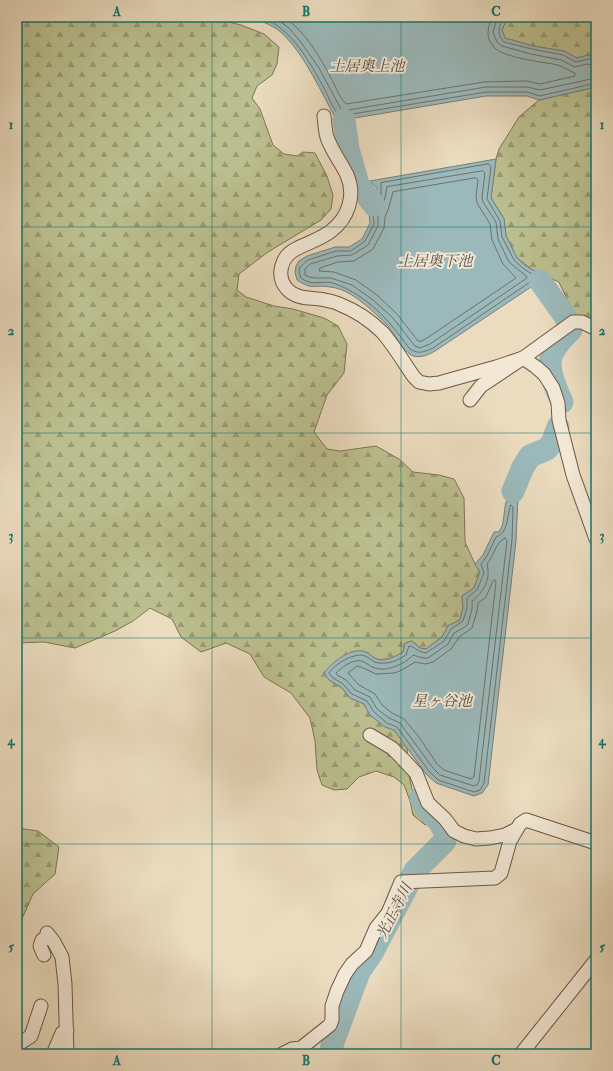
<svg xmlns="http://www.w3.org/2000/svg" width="613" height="1071" font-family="'IM FELL Double Pica','Noto Serif JP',serif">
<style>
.forest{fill:url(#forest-firs);stroke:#7e7456}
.water{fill:#9bb9bb;stroke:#777f7c}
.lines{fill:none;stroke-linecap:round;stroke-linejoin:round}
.shore{stroke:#6e716c;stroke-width:1}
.river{stroke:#9bb9bb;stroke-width:23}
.minor-casing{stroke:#6c5646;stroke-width:15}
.minor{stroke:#f2e8d5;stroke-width:13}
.grid{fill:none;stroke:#0f766e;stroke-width:1;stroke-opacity:0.55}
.labels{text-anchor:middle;stroke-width:4;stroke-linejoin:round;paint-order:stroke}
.water-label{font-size:15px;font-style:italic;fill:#584d45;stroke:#f2e8d5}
.neatline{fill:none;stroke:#0f766e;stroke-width:1.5}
.grid-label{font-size:13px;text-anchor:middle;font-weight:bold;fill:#0f766e}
</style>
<defs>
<pattern id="forest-firs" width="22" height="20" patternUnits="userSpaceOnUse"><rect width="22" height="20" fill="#bbbf8f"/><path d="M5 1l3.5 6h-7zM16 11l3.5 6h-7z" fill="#9a9b74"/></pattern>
</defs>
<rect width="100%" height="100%" fill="#ebdcbf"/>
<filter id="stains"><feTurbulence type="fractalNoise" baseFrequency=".005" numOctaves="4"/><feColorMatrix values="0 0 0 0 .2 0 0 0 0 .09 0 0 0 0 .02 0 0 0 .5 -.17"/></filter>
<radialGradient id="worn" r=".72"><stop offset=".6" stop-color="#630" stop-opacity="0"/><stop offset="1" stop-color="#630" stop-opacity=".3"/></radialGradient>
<g class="forest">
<path d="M17,17L212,18L241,25L264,34L279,47L277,64L272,75L257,86L252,98L260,109L273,145L284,154L297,156L303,152L315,153L327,176L333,195L331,209L321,220L268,252L239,274L237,290L246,297L274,306L293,309L324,318L338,326L347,344L344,373L327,395L314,432L327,449L340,451L376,446L399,459L413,472L439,475L454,479L464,498L465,542L475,564L480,572L474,588L462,596L463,607L460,620L448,626L442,637L426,649L420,648L412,641L405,643L403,652L393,658L378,660L365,652L329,680L341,687L350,698L364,704L370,715L385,726L394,730L407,745L408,771L412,789L421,805L431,819L425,825L413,815L410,801L404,785L394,777L376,771L359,777L347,789L334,790L322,785L317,770L315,741L310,718L291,693L264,677L250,654L226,643L201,652L181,637L172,619L150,608L133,621L115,631L75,648L44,642L17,643Z"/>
<path d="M503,17H596V58L588,55L577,58L564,51L533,46L505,38L502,30L506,21Z"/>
<path d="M596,87V323L574,314L559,282L534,271L517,258L506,236L504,219L491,198L496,159L499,149L519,117L539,100Z"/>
<path d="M17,828L38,831L59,847L55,874L33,894L17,930Z"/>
</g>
<g class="water">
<path d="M252,17H503L506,21L502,30L505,38L533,46L564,51L577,58L588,55L596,58V87L539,100L527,96H486L337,121C322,94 306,57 284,35C275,26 263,22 252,17Z"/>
<path d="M496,159L491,198L504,219L506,236L517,258L526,266L542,275L540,281L435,351C428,355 419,359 411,355C403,350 394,334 388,326C382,319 374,313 368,307C357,298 344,288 330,287C314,284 313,291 297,280L295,272L296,266L299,261L307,256L335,247H349L362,239L370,223L369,213C375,204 377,198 377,188L370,181Z"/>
<path d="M513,491L517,493L518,497L516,541L488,785L482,793L474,796L436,783L426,774L394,730L385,727L370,715L364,704L350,698L341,687L329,680L324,673C332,662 352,646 366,652C370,654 373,658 377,659C385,662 396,656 403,652L405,643L412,641L420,648L426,649L442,637L448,626L460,620L463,607L462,596L474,588L480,572L475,564L483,555L494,532H499C500,529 503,526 503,522C505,512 504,497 513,491Z"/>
</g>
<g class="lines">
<g class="shore">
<path d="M262,17C293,30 309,61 325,90C329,98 333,110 340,116L486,92H527L540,96L596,83"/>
<path d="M274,17L289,28L300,41L319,68L342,111L486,87H527L540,90L596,78"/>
<path d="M284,17C306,32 320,57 332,80C336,88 340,98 346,104L484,82L527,81L540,84L575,76V73C569,71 564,67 558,65C544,62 501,58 493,46C484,34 490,29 490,17"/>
<path d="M496,17V22L493,32L497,42L502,46L531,54L561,60L575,67L587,64L596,66"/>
<path d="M501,17C502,27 494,31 504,42L532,49L563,55L576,62L588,59L596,61"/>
<path d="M489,164L491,167L487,199L500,221L502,237L514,260L524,269L535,276L536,278L433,348C424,352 417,355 409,348C389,320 367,295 333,283C321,280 313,287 301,278L299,272L300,267L308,260L336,251H351L365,241L374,224L373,214L378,207L381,197V183Z"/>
<path d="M483,171L485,173L482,197L483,202L496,222L498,239L509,262L526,276L527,278L430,344L420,348L415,346L393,318L373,300L352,285L331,278H316L309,277L305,275V269L310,264L337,256L352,255L368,245L378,226V215L383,208L387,187Z"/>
<path d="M476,178L478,180L476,197L477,203L490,224L492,240L503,264L516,278L427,338L422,341H418L397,314L377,295L356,280L334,272L319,271L320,268L338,262L354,261L373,249L384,228L385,217L388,210L393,192Z"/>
<path d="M511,505L513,507L512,540L484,783L480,790L474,792L438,780L429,771L397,727L387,723L374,712L367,701L352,694L343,684L332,677L329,673C335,664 354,652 365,656C370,658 373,663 379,663C389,664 397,661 406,655L409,646C415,647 418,652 426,653L444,641L451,629L463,621L467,608V598L477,590L484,573L481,564L487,556L496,537C508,533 507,518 510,507Z"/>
<path d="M505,538L507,541L479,781L477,785L474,786L440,775L433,768L400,723L389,718L377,709L370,697L355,690L346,680L337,675L336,673C342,667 355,657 364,662C368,664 371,667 375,668C387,672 405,664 413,655L423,658H428L448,644L454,633L465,627L468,624L472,609V601C484,591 491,580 487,564C494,556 495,543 505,538Z"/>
<path d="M495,580L496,582L474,777L471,779L444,770L437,764L419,737L404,719L392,713L382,705L375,694L359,685L348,673L357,666L361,667L376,674L394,673L400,671L415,662L425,664L433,662L451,649L459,637L472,628L477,611L478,603L486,597L493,581Z"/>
</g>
<g class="river">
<path d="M344,120L348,149L358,184L374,205"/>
<path d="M540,281L565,316L571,330C564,336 553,349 551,357C547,370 557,391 562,402"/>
<path d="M513,491L523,467L530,456L547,449L552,443L558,427"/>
<path d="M330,1054L333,1042L359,972L372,953L415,871L445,841V832L440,823L425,806L421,798"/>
</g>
<defs>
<g id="minor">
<path d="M324,116C325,123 325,131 327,137C331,150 341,162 347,175C356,196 348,218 331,231C321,239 307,243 296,249C281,256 275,277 288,290C298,300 312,297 325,300C330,301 335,302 339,304C354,310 371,321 382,332C393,344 404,363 414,377L419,382L429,384L439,383L496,367L523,358L536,367L544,374L553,388L558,403L559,420L573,475L596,539"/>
<path d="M470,400L481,386L523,358L573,322H582L596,329"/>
<path d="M370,735L392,748L402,758L416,773L428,803L445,819L454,831L464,836L476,839L490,838L505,835L517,829L520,824L526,820L596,843"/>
<path d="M47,933L54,942L62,957L65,984L67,1054"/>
<path d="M44,955L40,946L42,940L46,938L51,939"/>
<path d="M17,1045L31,1036L41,1006"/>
<path d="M53,1054L62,1033L67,1030"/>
<path d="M282,1054L292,1049L301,1048L330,1025L332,1020V1006L337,991L345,974L352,964L366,951L376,928L388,913L401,882L495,878L501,873L510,841L517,829"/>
<path d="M521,1054L596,960"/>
</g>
</defs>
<use href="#minor" class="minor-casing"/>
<use href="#minor" class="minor"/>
</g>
<path class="grid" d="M212,17V1054M401,17V1054M17,227H596M17,433H596M17,638H596M17,844H596"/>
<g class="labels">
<g class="water-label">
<text x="367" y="71">土居奥上池</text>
<text x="435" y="266">土居奥下池</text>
<text x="442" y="706">星ヶ谷池</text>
<text transform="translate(394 911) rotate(-63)" y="5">光正寺川</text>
</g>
</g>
<rect width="613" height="1071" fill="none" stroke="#ebdcbf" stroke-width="44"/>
<rect x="22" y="22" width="569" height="1027" class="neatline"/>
<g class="grid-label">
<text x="117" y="16">A</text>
<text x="306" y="16">B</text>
<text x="496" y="16">C</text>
<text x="11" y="129">1</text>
<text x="602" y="129">1</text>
<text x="11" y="335">2</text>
<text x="602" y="335">2</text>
<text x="11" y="540">3</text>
<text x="602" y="540">3</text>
<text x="11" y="745">4</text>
<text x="602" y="745">4</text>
<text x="11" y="951">5</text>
<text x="602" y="951">5</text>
<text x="117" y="1065">A</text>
<text x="306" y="1065">B</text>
<text x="496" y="1065">C</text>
</g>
<rect width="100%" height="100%" filter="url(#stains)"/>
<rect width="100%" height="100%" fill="url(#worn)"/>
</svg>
